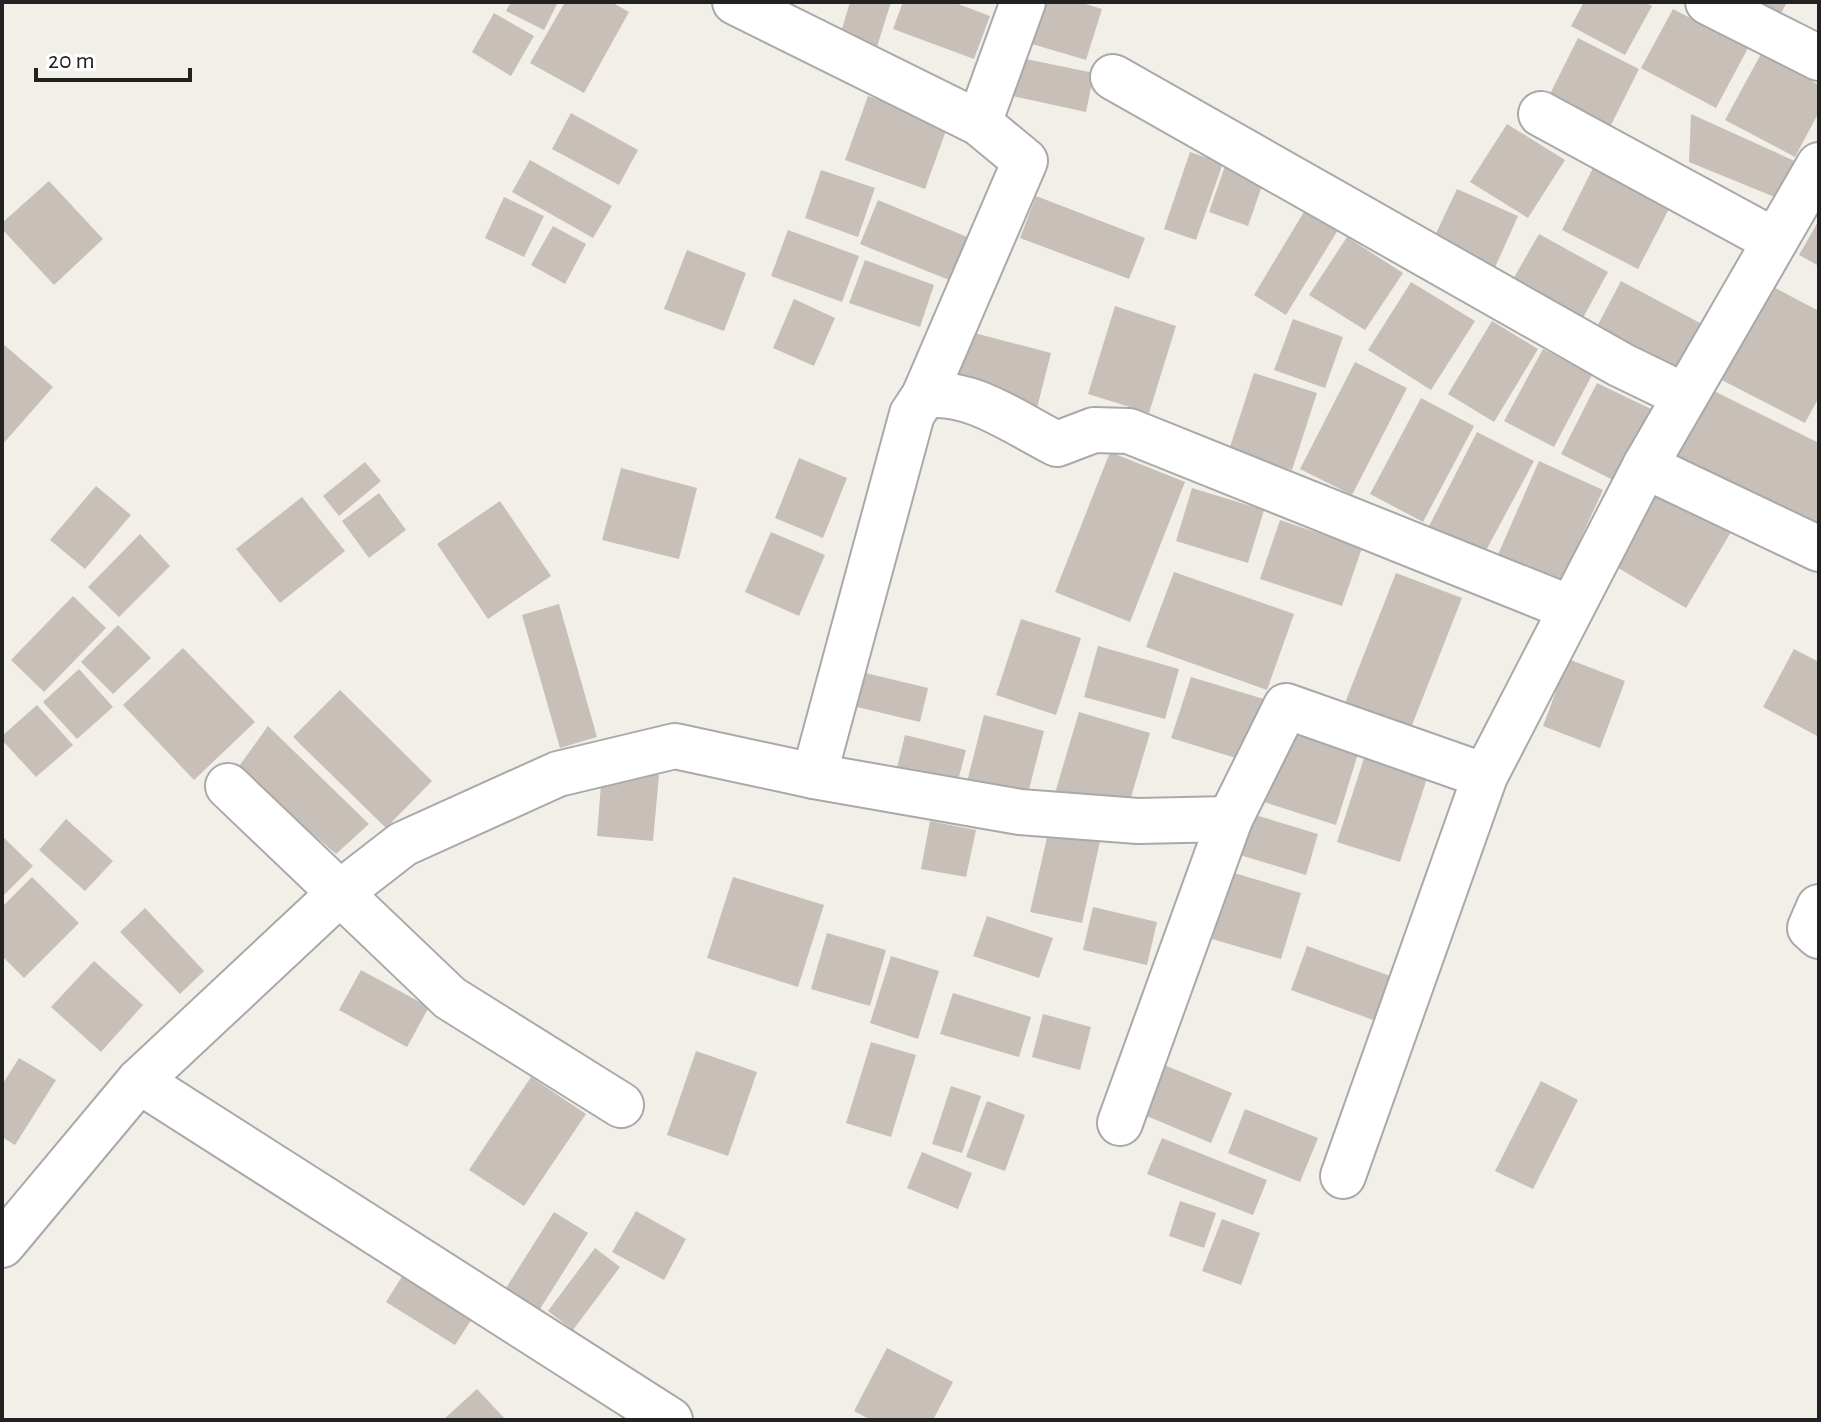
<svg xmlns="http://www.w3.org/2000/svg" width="1821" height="1422" font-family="'Alegreya Sans',sans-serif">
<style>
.building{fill:#c7bfb8}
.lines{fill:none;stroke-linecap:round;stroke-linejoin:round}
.street-casing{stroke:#a9a9a9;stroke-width:48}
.street{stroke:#fff;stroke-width:44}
</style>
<rect width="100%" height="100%" fill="#f2efe9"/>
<g class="building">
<path d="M511,2H558L544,30L506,11Z"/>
<path d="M565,2H611L629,12L584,93L530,63Z"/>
<path d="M850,2H891L876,50L839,39Z"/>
<path d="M903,2H953L990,16L974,59L893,29Z"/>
<path d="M1034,2H1079L1102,9L1086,60L1022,41Z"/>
<path d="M1584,2H1644L1652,6L1625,55L1571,26Z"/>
<path d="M1733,2H1787L1773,29Z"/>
<path d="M1673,9L1748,48L1716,108L1641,68Z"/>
<path d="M494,13L534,36L511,76L472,52Z"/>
<path d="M1578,38L1639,69L1608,131L1547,100Z"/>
<path d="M1761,54L1819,85V112L1795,157L1725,120Z"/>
<path d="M1011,56L1094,73L1086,112L1003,94Z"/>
<path d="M868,96L948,125L925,189L845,160Z"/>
<path d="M571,113L638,150L619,185L552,149Z"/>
<path d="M1691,114L1797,162L1782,200L1689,162Z"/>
<path d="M1507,124L1565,160L1528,218L1470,182Z"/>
<path d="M1190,152L1223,163L1196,240L1164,229Z"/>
<path d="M530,160L612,206L593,238L512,192Z"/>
<path d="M1225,166L1264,180L1248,226L1209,212Z"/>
<path d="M1593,168L1670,207L1638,269L1562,230Z"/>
<path d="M821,170L875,188L858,237L805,218Z"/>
<path d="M49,181L103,239L54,285L2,229V223Z"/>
<path d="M1457,189L1518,216L1493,272L1431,244Z"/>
<path d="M1036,196L1145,238L1129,279L1020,238Z"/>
<path d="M504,197L544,216L524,257L485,238Z"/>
<path d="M878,200L972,239L954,282L860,244Z"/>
<path d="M1308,205L1341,225L1286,315L1254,295Z"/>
<path d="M1819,220V266L1799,255Z"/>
<path d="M553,226L586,244L565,284L531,265Z"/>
<path d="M788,230L859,256L842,302L771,276Z"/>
<path d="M1539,234L1608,272L1578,327L1508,288Z"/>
<path d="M1347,237L1403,273L1365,330L1309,295Z"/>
<path d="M687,250L746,273L724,331L664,309Z"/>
<path d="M865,260L934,285L920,327L849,303Z"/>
<path d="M1621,281L1702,324L1672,379L1592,336Z"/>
<path d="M1411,282L1475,321L1431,390L1368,350Z"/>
<path d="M1764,282L1819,311V397L1805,423L1714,376Z"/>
<path d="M794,299L835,318L814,366L773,348Z"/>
<path d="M1115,306L1176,326L1149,413L1088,394Z"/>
<path d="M1293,319L1343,337L1325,388L1274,370Z"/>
<path d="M1492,321L1538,349L1494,422L1448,394Z"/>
<path d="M963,330L1051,353L1036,412L947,389Z"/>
<path d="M2,343L53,387L2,445Z"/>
<path d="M1543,349L1592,375L1554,447L1504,421Z"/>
<path d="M1355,362L1407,388L1352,495L1300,469Z"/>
<path d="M1254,373L1317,393L1292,470L1229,450Z"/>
<path d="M1597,383L1651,409L1615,481L1561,454Z"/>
<path d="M1704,386L1819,443V541L1664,466Z"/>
<path d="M1421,398L1474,426L1423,522L1370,494Z"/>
<path d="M1477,432L1534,461L1482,558L1427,530Z"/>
<path d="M1110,452L1185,482L1130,622L1055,592Z"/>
<path d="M799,458L847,478L823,538L775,518Z"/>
<path d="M1539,461L1603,490L1555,594L1493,566Z"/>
<path d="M365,462L381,481L339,516L323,496Z"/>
<path d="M621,468L697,488L679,559L602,540Z"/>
<path d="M1648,483L1731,532L1686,608L1603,559Z"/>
<path d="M96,486L131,515L85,569L50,540Z"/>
<path d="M1192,488L1264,510L1248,563L1176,541Z"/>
<path d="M379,493L406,530L369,558L342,521Z"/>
<path d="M302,497L345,551L280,603L236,549Z"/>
<path d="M500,501L551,576L488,619L437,544Z"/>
<path d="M1280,520L1362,548L1342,606L1260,579Z"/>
<path d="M771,532L825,555L799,616L745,592Z"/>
<path d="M140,534L170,566L119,617L88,587Z"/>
<path d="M1174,572L1294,614L1267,690L1146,647Z"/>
<path d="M1396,573L1462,598L1405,743L1339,718Z"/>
<path d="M73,596L106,628L44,692L11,660Z"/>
<path d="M559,604L597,737L560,748L522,615Z"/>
<path d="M1021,619L1081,638L1056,715L996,695Z"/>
<path d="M118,625L151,658L113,694L81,662Z"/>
<path d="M1098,646L1179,669L1165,719L1084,697Z"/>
<path d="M183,648L255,722L194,780L123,705Z"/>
<path d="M1794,649L1819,662V737L1763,707Z"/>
<path d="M1568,659L1625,681L1600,748L1543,726Z"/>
<path d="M845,668L928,688L920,722L836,702Z"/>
<path d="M79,669L113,707L77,739L43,702Z"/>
<path d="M1191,677L1274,702L1255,764L1171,738Z"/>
<path d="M340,690L432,781L386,828L293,737Z"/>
<path d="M37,705L73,745L36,777L2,740V736Z"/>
<path d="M1079,712L1150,733L1126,814L1055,793Z"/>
<path d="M984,715L1044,731L1026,801L966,786Z"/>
<path d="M1289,724L1360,747L1336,825L1264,802Z"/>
<path d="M268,726L369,824L336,854L237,769Z"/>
<path d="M905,735L966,750L956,788L896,772Z"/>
<path d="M1366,752L1429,772L1400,862L1337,842Z"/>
<path d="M602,771L659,775L653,841L597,836Z"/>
<path d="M1252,814L1318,834L1306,875L1240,855Z"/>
<path d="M66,819L113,861L85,891L39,850Z"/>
<path d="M1051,820L1103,828L1082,923L1030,912Z"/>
<path d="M930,821L976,830L966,877L921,869Z"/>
<path d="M2,836L33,866L2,897Z"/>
<path d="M1231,872L1301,893L1281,959L1212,939Z"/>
<path d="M32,877L79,923L24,978L2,956V907Z"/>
<path d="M733,877L824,905L798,987L707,958Z"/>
<path d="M1093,907L1157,922L1147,965L1083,950Z"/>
<path d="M145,908L204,971L180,994L120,932Z"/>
<path d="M987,916L1053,938L1039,978L973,956Z"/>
<path d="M827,933L886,950L870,1006L811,989Z"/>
<path d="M1307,946L1393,977L1376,1021L1291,990Z"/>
<path d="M891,956L939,971L918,1039L870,1023Z"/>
<path d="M94,961L143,1005L101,1052L51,1007Z"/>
<path d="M361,970L429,1007L407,1047L339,1010Z"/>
<path d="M953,993L1031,1017L1019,1057L940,1034Z"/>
<path d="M1043,1014L1091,1027L1080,1070L1032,1057Z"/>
<path d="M871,1042L916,1055L891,1137L846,1123Z"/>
<path d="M696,1051L757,1072L728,1156L667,1135Z"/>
<path d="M19,1058L56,1080L15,1145L2,1137V1085Z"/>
<path d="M1157,1062L1232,1093L1211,1143L1137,1112Z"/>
<path d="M531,1077L586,1114L524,1206L469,1170Z"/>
<path d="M1541,1081L1578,1100L1533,1189L1495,1171Z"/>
<path d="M951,1086L981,1096L962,1153L932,1144Z"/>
<path d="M987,1101L1025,1115L1005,1171L966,1157Z"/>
<path d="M1245,1109L1318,1138L1300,1182L1228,1153Z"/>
<path d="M1162,1138L1267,1180L1253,1215L1147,1174Z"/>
<path d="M922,1152L972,1173L958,1209L907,1188Z"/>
<path d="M1180,1201L1216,1213L1204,1248L1169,1236Z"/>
<path d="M636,1211L686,1239L664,1280L612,1252Z"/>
<path d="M554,1212L588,1233L540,1309L506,1288Z"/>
<path d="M1222,1219L1260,1233L1241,1285L1202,1271Z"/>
<path d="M595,1248L620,1267L573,1330L548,1311Z"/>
<path d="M408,1267L477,1311L455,1345L386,1302Z"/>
<path d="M887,1348L953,1382L933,1420H871L854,1411Z"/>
<path d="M477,1389L506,1420H443Z"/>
</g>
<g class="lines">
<defs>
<g id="street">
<path d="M735,2L979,123L1025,161L924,396"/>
<path d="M1708,2L1819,58"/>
<path d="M1113,77L1621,365L1685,396"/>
<path d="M1541,114L1775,241"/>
<path d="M979,123L1023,2"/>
<path d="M1645,466L1819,549"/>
<path d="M814,776L912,414L924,396C969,388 1017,424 1057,444L1094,430L1129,431L1570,608"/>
<path d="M228,786L450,998L621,1105"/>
<path d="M1819,907L1810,928L1819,936"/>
<path d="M139,1081L670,1420"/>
<path d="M1120,1123L1230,819L1286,706L1485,776"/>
<path d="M1343,1176L1485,776L1645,466L1819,165"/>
<path d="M2,1245L139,1081L341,892L403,844L558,774L675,746L814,776L1020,812L1138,821L1230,819"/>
</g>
</defs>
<use href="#street" class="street-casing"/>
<use href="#street" class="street"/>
</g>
<rect width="1821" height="1422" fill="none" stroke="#222222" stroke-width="8"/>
<path d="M36 68v12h154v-12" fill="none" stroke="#222222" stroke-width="4"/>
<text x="48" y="68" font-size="24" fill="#222222" stroke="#ffffff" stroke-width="6" paint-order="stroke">20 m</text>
</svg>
